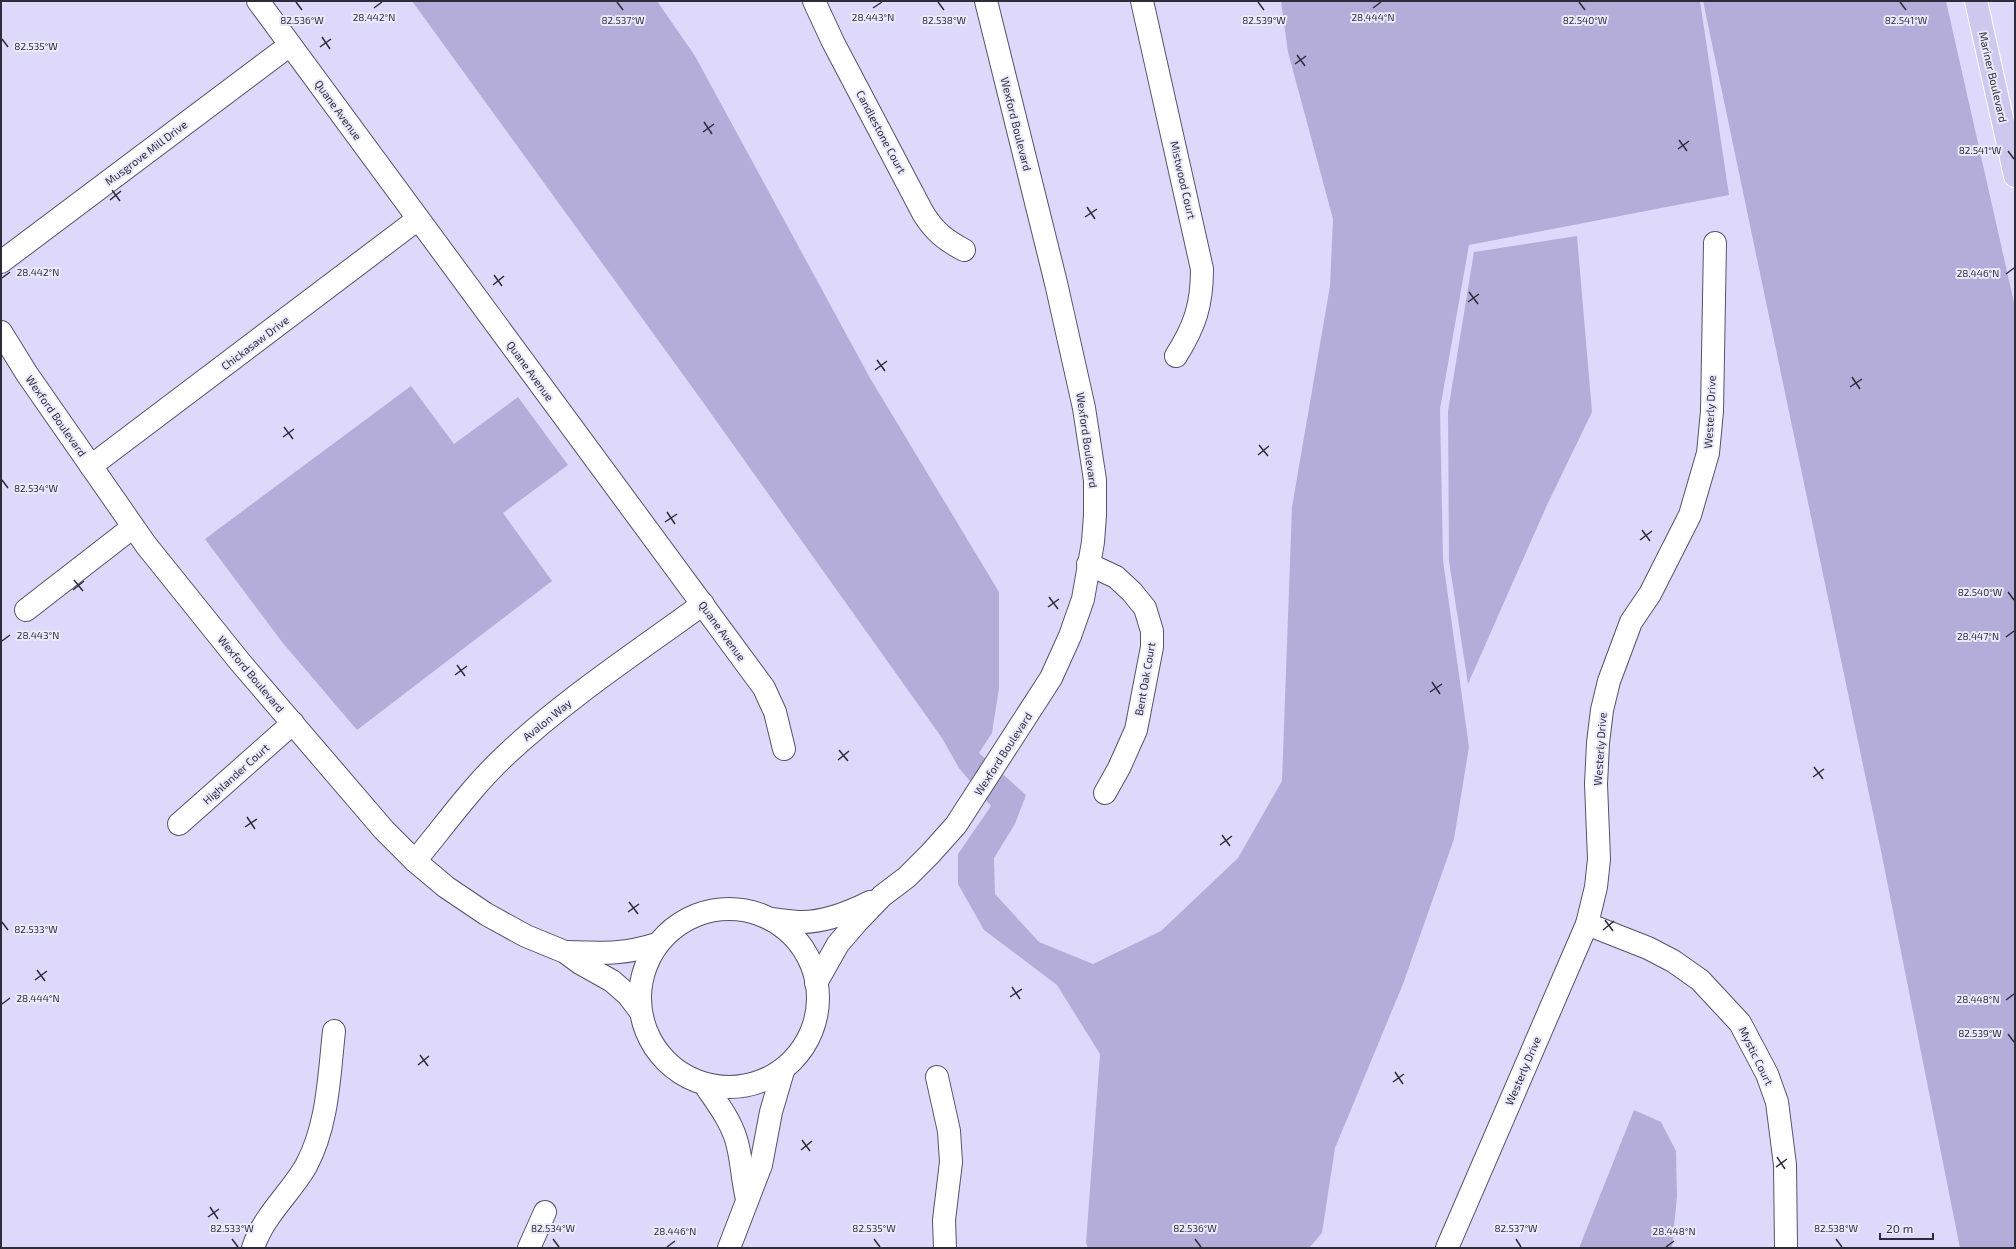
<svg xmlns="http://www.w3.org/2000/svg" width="2016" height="1249" font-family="'Exo 2',sans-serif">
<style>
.green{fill:#b4add9}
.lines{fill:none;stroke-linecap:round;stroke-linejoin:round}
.minor-casing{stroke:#56526d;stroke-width:24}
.major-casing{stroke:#fff;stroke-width:24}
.minor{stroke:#fff;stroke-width:22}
.major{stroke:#cec7ee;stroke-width:22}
.ticks{fill:none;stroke:#2d2c38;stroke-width:1.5}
.labels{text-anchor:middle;stroke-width:4;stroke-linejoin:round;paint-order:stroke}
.street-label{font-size:11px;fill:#2d2c38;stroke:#ebe9fc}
.ticks-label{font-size:10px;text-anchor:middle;fill:#2d2c38;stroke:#ebe9fc;stroke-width:4;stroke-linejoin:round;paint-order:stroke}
</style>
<rect width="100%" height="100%" fill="#ded9fa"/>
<g class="green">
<path d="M412,1H657L695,56L870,378L999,592V688L992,733L979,753L1026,795L1015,824L994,858L995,894L1039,942L1093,964L1161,931L1238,858L1282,781L1292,507L1330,286L1333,219L1288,52L1281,1H1700L1729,195L1469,245L1440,409L1443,560L1469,747L1454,839L1403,984L1335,1148L1322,1233L1309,1248H1088L1086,1243L1100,1054L1057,985L984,930L958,884V854L991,806L959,768L942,738L700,398Z"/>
<path d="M1703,1H1946L2015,307V1248H1960L1881,851Z"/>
<path d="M1577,236L1592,412L1547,505L1468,684L1449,561L1448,411L1474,252Z"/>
<path d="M411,386L454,444L518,397L568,465L503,513L552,581L357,730L282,642L205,539Z"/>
<path d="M1634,1110L1661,1122L1676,1151L1677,1196L1672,1248H1579Z"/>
</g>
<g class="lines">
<defs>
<g id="minor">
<path d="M258,1L764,688L775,712L784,749"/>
<path d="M814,1L833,42L923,213C934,231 945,240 964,250"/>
<path d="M1142,1L1202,269C1202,305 1195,326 1176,356"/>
<path d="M1,262L290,45"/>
<path d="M1,332L27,374L146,545L240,662L384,830L415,861L446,887L486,914L526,936L565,952L580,963L612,981L628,995L641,1012"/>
<path d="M91,466L418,219"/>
<path d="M1088,564L1116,577L1132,592L1145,608L1152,631V647L1136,730L1119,768L1105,793"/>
<path d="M26,610L133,527"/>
<path d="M179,824L293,723"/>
<path d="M415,861C445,825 473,785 508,753C567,698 637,652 703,604"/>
<circle cx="729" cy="998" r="89"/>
<path d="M771,919C781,920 792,922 802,922C826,922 850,912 870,902"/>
<path d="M1587,924L1648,948L1673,961L1700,980L1740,1023L1767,1074L1777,1102L1785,1165L1786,1248"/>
<path d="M566,952C601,953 623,955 657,944"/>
<path d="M816,983L838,944L857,922L882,896L907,877L930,854L956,825L1051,678L1070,636L1083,599L1093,542L1095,515V480L1084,408L1056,283L986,1"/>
<path d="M937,1077L949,1131L951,1162L944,1220L945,1248"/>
<path d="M707,1088C718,1104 730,1120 736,1139C742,1158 742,1179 747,1199"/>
<path d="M253,1248C263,1216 290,1194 306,1166C328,1125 329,1077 334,1031"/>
<path d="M529,1248L545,1212"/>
<path d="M729,1248L761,1165L771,1112L783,1071"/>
<path d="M1447,1248L1587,924L1596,887L1599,859L1596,784L1598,743L1602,710L1609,681L1631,622L1650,594L1690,515L1708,453L1712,411L1715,243"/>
</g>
<path id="major" d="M1976,1L2015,176"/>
</defs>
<use href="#minor" class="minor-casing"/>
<use href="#major" class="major-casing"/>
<use href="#minor" class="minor"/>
<use href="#major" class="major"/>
</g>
<path class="ticks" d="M296,2L302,10M617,2L623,10M938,2L944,10M1258,2L1264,10M1579,2L1585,10M1900,2L1906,10M374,8L382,2M873,8L882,2M1373,8L1381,2M322,37L330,49M2,39L8,47M320,47L331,39M1297,55L1305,66M1295,64L1306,56M704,122L712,134M703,132L714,124M1679,140L1687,151M1678,149L1689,141M2008,151L2014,159M112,190L120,201M110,200L121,191M1087,207L1095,219M1085,217L1097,209M2006,274L2014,268M494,275L502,286M2,278L10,272M493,285L504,276M1469,292L1478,304M1468,302L1479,294M877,360L885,371M875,370L887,361M1852,377L1860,389M1850,387L1862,379M284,427L293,439M283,437L294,429M1259,445L1268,456M1258,455L1269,446M2,480L8,488M667,512L675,524M665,522L677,514M1642,530L1650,541M1640,540L1652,531M74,580L83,591M73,590L84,581M2008,592L2014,600M1049,597L1058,609M1048,607L1059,599M2006,637L2014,631M2,641L10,635M457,665L465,676M455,675L467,666M1432,682L1440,694M1430,692L1442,684M839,750L848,761M838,760L849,751M1814,767L1823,779M1813,777L1824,769M247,817L255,829M245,827L257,819M1222,835L1230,846M1220,845L1232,836M629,902L638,914M628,912L639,904M1605,920L1613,931M2,922L8,930M1603,930L1614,921M37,970L45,981M35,980L47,971M1012,987L1020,999M1010,997L1022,989M2006,1000L2014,994M2,1004L10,998M2008,1034L2014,1042M420,1055L428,1066M418,1065L429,1056M1395,1072L1403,1084M1393,1082L1404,1074M802,1140L810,1151M801,1150L812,1141M1777,1157L1785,1169M1776,1167L1787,1159M210,1207L218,1219M208,1217L219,1209M232,1239L238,1247M553,1239L559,1247M874,1239L880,1247M1195,1239L1201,1247M1516,1239L1521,1247M1836,1239L1842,1247M667,1247L675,1241M1666,1247L1674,1241"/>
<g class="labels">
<g class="street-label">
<text transform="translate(1993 77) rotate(77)" y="4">Mariner Boulevard</text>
<text transform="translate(338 110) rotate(54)" y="4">Quane Avenue</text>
<text transform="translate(1016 124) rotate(76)" y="4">Wexford Boulevard</text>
<text transform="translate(881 132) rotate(62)" y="4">Candlestone Court</text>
<text transform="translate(146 153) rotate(-37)" y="4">Musgrove Mill Drive</text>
<text transform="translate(1183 180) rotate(77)" y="4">Mistwood Court</text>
<text transform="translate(255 343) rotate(-37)" y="4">Chickasaw Drive</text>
<text transform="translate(530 371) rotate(54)" y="4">Quane Avenue</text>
<text transform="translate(1710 412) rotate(-87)" y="4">Westerly Drive</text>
<text transform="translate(56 416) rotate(55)" y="4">Wexford Boulevard</text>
<text transform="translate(1087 440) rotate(82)" y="4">Wexford Boulevard</text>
<text transform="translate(722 631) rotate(54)" y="4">Quane Avenue</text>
<text transform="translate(251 674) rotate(50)" y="4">Wexford Boulevard</text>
<text transform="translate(1145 679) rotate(-80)" y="4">Bent Oak Court</text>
<text transform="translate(547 720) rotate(-39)" y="4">Avalon Way</text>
<text transform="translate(1600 749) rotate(-86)" y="4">Westerly Drive</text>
<text transform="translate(1003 754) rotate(-57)" y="4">Wexford Boulevard</text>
<text transform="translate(236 774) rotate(-42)" y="4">Highlander Court</text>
<text transform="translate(1756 1056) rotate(64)" y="4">Mystic Court</text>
<text transform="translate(1523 1071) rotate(-67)" y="4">Westerly Drive</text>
</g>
</g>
<g class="ticks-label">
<text x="374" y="21">28.442°N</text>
<text x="873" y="21">28.443°N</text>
<text x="1373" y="21">28.444°N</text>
<text x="302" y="24">82.536°W</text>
<text x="623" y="24">82.537°W</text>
<text x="944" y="24">82.538°W</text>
<text x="1264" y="24">82.539°W</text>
<text x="1585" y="24">82.540°W</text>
<text x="1906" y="24">82.541°W</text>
<text x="36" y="50">82.535°W</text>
<text x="1980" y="154">82.541°W</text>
<text x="38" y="276">28.442°N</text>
<text x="1978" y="277">28.446°N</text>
<text x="36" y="492">82.534°W</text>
<text x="1980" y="596">82.540°W</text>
<text x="38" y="639">28.443°N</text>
<text x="1978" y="640">28.447°N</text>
<text x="36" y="933">82.533°W</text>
<text x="38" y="1002">28.444°N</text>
<text x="1978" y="1003">28.448°N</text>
<text x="1980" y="1037">82.539°W</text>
<text x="232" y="1232">82.533°W</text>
<text x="553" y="1232">82.534°W</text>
<text x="874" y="1232">82.535°W</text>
<text x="1195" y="1232">82.536°W</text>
<text x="1516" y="1232">82.537°W</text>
<text x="1836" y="1232">82.538°W</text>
<text x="675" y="1235">28.446°N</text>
<text x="1674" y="1235">28.448°N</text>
</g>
<rect width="2016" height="1249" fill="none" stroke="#2d2c38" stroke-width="4"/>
<path d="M1880 1233v6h53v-6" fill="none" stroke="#2d2c38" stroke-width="2"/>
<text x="1886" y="1233" font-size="12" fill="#2d2c38" stroke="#ebe9fc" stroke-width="3" paint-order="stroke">20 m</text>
</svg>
